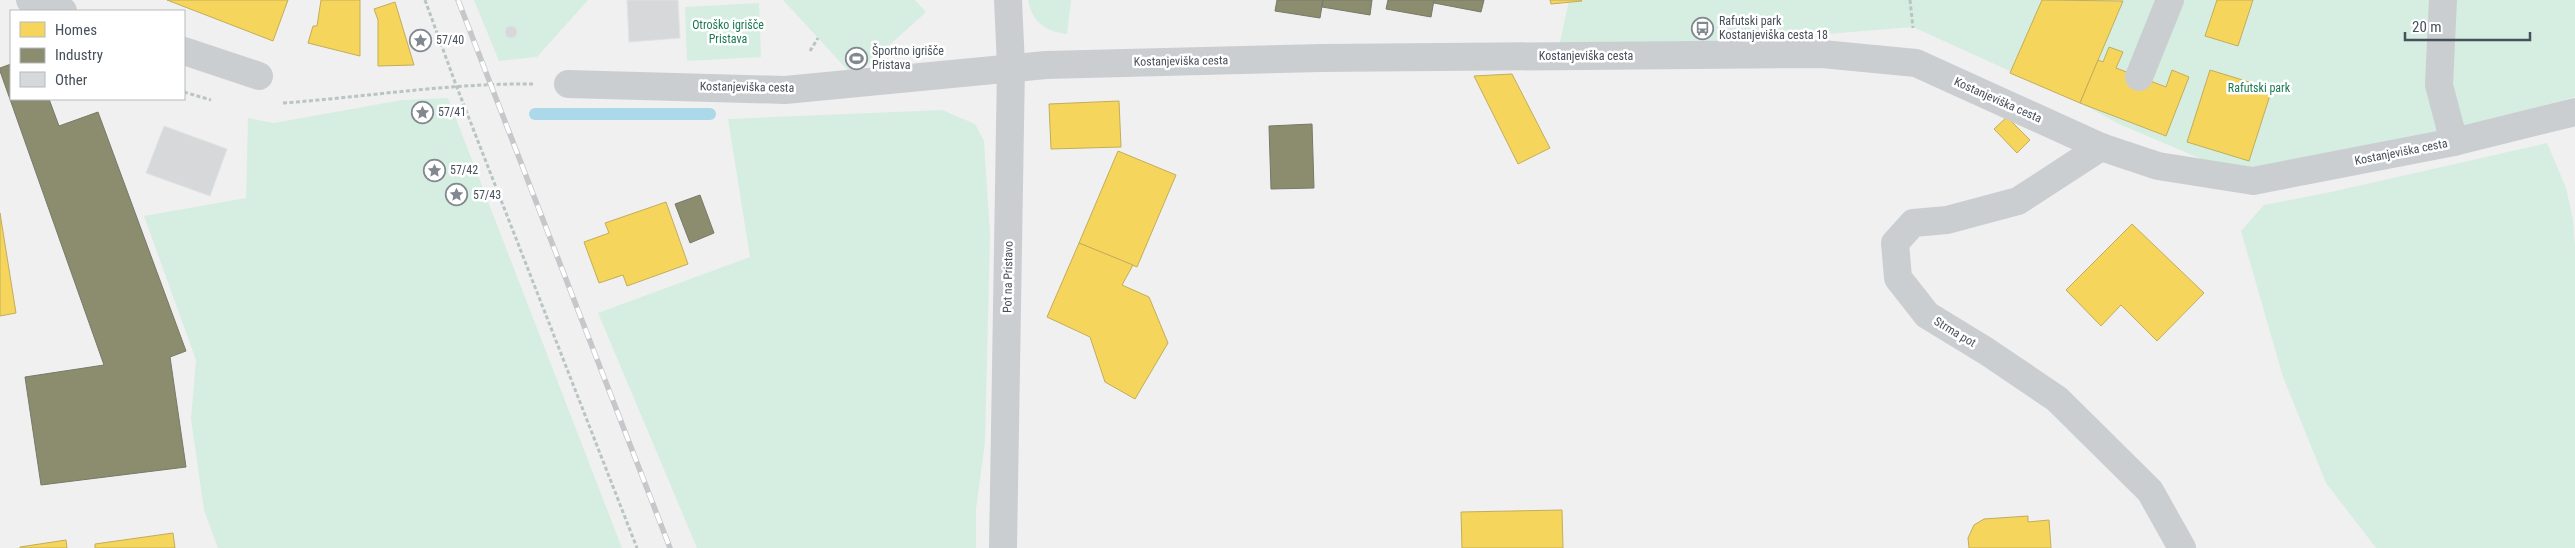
<svg xmlns="http://www.w3.org/2000/svg" width="2575" height="548" font-family="'Roboto Condensed',sans-serif">
<style>
.green{fill:#d5eee1}
.homes{fill:#f6d55c;stroke:#c2ad5c}
.industry{fill:#8c8c6e;stroke:#777a68}
.lines{fill:none;stroke-linecap:round;stroke-linejoin:round}
.stream{stroke:#abd9ea;stroke-width:12}
.building{fill:#d7d8da;stroke:#e1e2e3}
.path{stroke:#b9c5c2;stroke-width:3;stroke-dasharray:4 2.5;stroke-linecap:butt}
.minor{stroke:#cbced1;stroke-width:28}
.rail-casing{stroke:#c6c7ca;stroke-width:5.5}
.rail{stroke:#fff;stroke-width:4;stroke-dasharray:11;stroke-linecap:butt}
.labels{text-anchor:middle;stroke-width:5;stroke-linejoin:round;paint-order:stroke}
.poi-label{font-size:12px;fill:#47505b;stroke:#fff;text-anchor:start}
.park-label{font-size:12px;fill:#1b7a51;stroke:#fff}
.street-label{font-size:12px;fill:#47505b;stroke:#fff}
</style>
<rect width="100%" height="100%" fill="#f0f0f0"/>
<g class="green">
<path d="M474,0H588L537,57L499,61Z"/>
<path d="M783,0H915L926,12L854,77Z"/>
<path d="M1028,0H1071L1067,34C1046,32 1032,22 1028,0Z"/>
<path d="M1569,0H2575V97L2253,181L2119,124L2080,103L1913,27L1557,56Z"/>
<path d="M759,3L761,57L687,61L685,7Z"/>
<path d="M448,98L622,548H218L204,510L191,419L196,360L144,216L246,198L248,118L274,123L402,100Z"/>
<path d="M942,110L975,124L984,141L990,234L985,442L976,509V548H697L598,313L750,257L728,119Z"/>
<path d="M2547,143L2566,188L2573,219L2575,247V548H2376L2326,483L2283,377L2241,231L2264,205L2331,192Z"/>
</g>
<g class="homes">
<path d="M167,0H288L273,41Z"/>
<path d="M321,0H360V56L308,43L313,26H317Z"/>
<path d="M1550,0H1581L1582,1L1551,4Z"/>
<path d="M2042,0L2123,1L2080,103L2010,73Z"/>
<path d="M2217,0H2253L2238,46L2205,36Z"/>
<path d="M395,2L414,65L378,66V20L374,9Z"/>
<path d="M2109,47L2123,52L2116,68L2166,87L2172,70L2189,77L2166,136L2080,103L2098,60L2103,62Z"/>
<path d="M2210,70L2272,89L2249,161L2187,142Z"/>
<path d="M1512,74L1550,148L1518,164L1474,76Z"/>
<path d="M1119,101L1121,147L1051,149L1049,104Z"/>
<path d="M2007,117L2030,140L2017,153L1994,129Z"/>
<path d="M1118,151L1176,175L1137,267L1079,243Z"/>
<path d="M666,202L688,264L627,286L623,275L599,283L584,242L609,233L605,223Z"/>
<path d="M0,213L16,313L0,316Z"/>
<path d="M2132,224L2204,293L2157,341L2121,305L2101,326L2066,290Z"/>
<path d="M1079,243L1133,265L1122,285L1149,297L1168,343L1135,399L1105,382L1090,337L1047,317Z"/>
<path d="M1562,510L1563,548H1462L1461,512Z"/>
<path d="M2028,516V522L2049,520L2051,548H1969L1968,538L1974,525L1984,519Z"/>
<path d="M173,533L175,548H95V544Z"/>
<path d="M66,540L67,548H20V547Z"/>
</g>
<g class="industry">
<path d="M1277,0H1323L1320,18L1275,11Z"/>
<path d="M1323,0H1372L1370,15L1322,7Z"/>
<path d="M1388,0H1434L1431,17L1386,9Z"/>
<path d="M1435,0H1484L1481,12L1434,3Z"/>
<path d="M11,64V99H49L59,126L98,112L186,351L170,357L186,467L41,485L25,377L104,365L0,71V68Z"/>
<path d="M1312,124L1314,188L1271,189L1269,126Z"/>
<path d="M700,195L714,233L690,243L675,204Z"/>
</g>
<g class="lines">
<path class="stream" d="M535,114H710"/>
</g>
<g class="building">
<path d="M627,0H678L680,38L629,42Z"/>
<circle cx="511" cy="32" r="6"/>
<path d="M164,126L227,149L210,196L146,173Z"/>
</g>
<g class="lines">
<g class="path">
<path d="M425,0L456,85L637,548"/>
<path d="M1910,0L1913,28"/>
<path d="M810,51L818,38"/>
<path d="M184,92L211,100"/>
<path d="M283,103C366,97 449,83 533,84"/>
</g>
<g class="minor">
<path d="M30,0L63,11"/>
<path d="M2443,0L2439,85L2454,142"/>
<path d="M184,51L259,76"/>
<path d="M2139,77L2170,0"/>
<path d="M568,84L785,90L1046,65L1321,58L1822,54L1916,63L2101,147L2158,166L2253,181L2454,142L2575,112"/>
<path d="M2101,147L2018,201L1947,220L1913,223L1895,243L1898,278L1927,315L1986,351L2057,399L2150,491L2182,548"/>
<path d="M1003,548L1011,66L1008,0"/>
</g>
<defs>
<path id="rail" d="M458,0L670,548"/>
</defs>
<use href="#rail" class="rail-casing"/>
<use href="#rail" class="rail"/>
</g>
<defs>
<symbol id="bus-ring" viewBox="-11 -11 22 22"><circle r="9.5" fill="#fff" stroke="#82888f" stroke-width="1.5"/><path d="M-5-6H5V4H4V6H2V4H-2V6H-4V4H-5ZM-3.5-4V0h7V-4ZM-3.5 1.2v1.5H-2V1.2ZM2 1.2v1.5H3.5V1.2Z" fill="#82888f"/></symbol>
<symbol id="sight-ring" viewBox="-11 -11 22 22"><circle r="9.5" fill="#fff" stroke="#82888f" stroke-width="1.5"/><path d="M0-6L1.8-2.2L6-1.7L2.9 1.2L3.7 5.4L0 3.3L-3.7 5.4L-2.9 1.2L-6-1.7L-1.8-2.2Z" fill="#82888f"/></symbol>
<symbol id="stadium-ring" viewBox="-11 -11 22 22"><circle r="9.5" fill="#fff" stroke="#82888f" stroke-width="1.5"/><path d="M0-5a6.5 5 0 1 0 0 10a6.5 5 0 1 0 0-10ZM-3.5-1.8h7v3.6h-7Z" fill="#82888f"/></symbol>
</defs>
<g fill-rule="evenodd">
<use href="#bus-ring" x="1690" y="16" width="25" height="25"/>
<use href="#sight-ring" x="408" y="28" width="25" height="25"/>
<use href="#stadium-ring" x="844" y="46" width="25" height="25"/>
<use href="#sight-ring" x="410" y="100" width="25" height="25"/>
<use href="#sight-ring" x="422" y="158" width="25" height="25"/>
<use href="#sight-ring" x="444" y="182" width="25" height="25"/>
</g>
<g class="labels">
<g class="poi-label">
<text x="1719" y="25">Rafutski park<tspan x="1719" dy="14">Kostanjeviška cesta 18</tspan></text>
<text x="436" y="44">57/40</text>
<text x="872" y="55">Športno igrišče<tspan x="872" dy="14">Pristava</tspan></text>
<text x="438" y="116">57/41</text>
<text x="450" y="174">57/42</text>
<text x="473" y="199">57/43</text>
</g>
<g class="park-label">
<text x="728" y="29">Otroško igrišče<tspan x="728" dy="14">Pristava</tspan></text>
<text x="2259" y="92">Rafutski park</text>
</g>
<g class="street-label">
<text x="1586" y="60">Kostanjeviška cesta</text>
<text transform="translate(1181 61) rotate(-1)" y="4">Kostanjeviška cesta</text>
<text transform="translate(747 87) rotate(1)" y="4">Kostanjeviška cesta</text>
<text transform="translate(1998 100) rotate(24)" y="4">Kostanjeviška cesta</text>
<text transform="translate(2401 152) rotate(-11)" y="4">Kostanjeviška cesta</text>
<text transform="translate(1008 277) rotate(-89)" y="4">Pot na Pristavo</text>
<text transform="translate(1955 332) rotate(31)" y="4">Strma pot</text>
</g>
</g>
<rect x="10" y="10" width="175" height="90" fill="#ffffff" stroke="#b5b9bd"/>
<rect x="20" y="22" width="25" height="15" fill="#f6d55c" stroke="#b5b9bd"/>
<text x="55" y="35" font-size="15" fill="#47505b">Homes</text>
<rect x="20" y="48" width="25" height="15" fill="#8c8c6e" stroke="#b5b9bd"/>
<text x="55" y="60" font-size="15" fill="#47505b">Industry</text>
<rect x="20" y="72" width="25" height="15" fill="#d7d8da" stroke="#b5b9bd"/>
<text x="55" y="85" font-size="15" fill="#47505b">Other</text>
<path d="M2405 32v8h125v-8" fill="none" stroke="#47505b" stroke-width="2.5"/>
<text x="2412" y="32" font-size="15" fill="#47505b" stroke="#ffffff" stroke-width="4" paint-order="stroke">20 m</text>
</svg>
